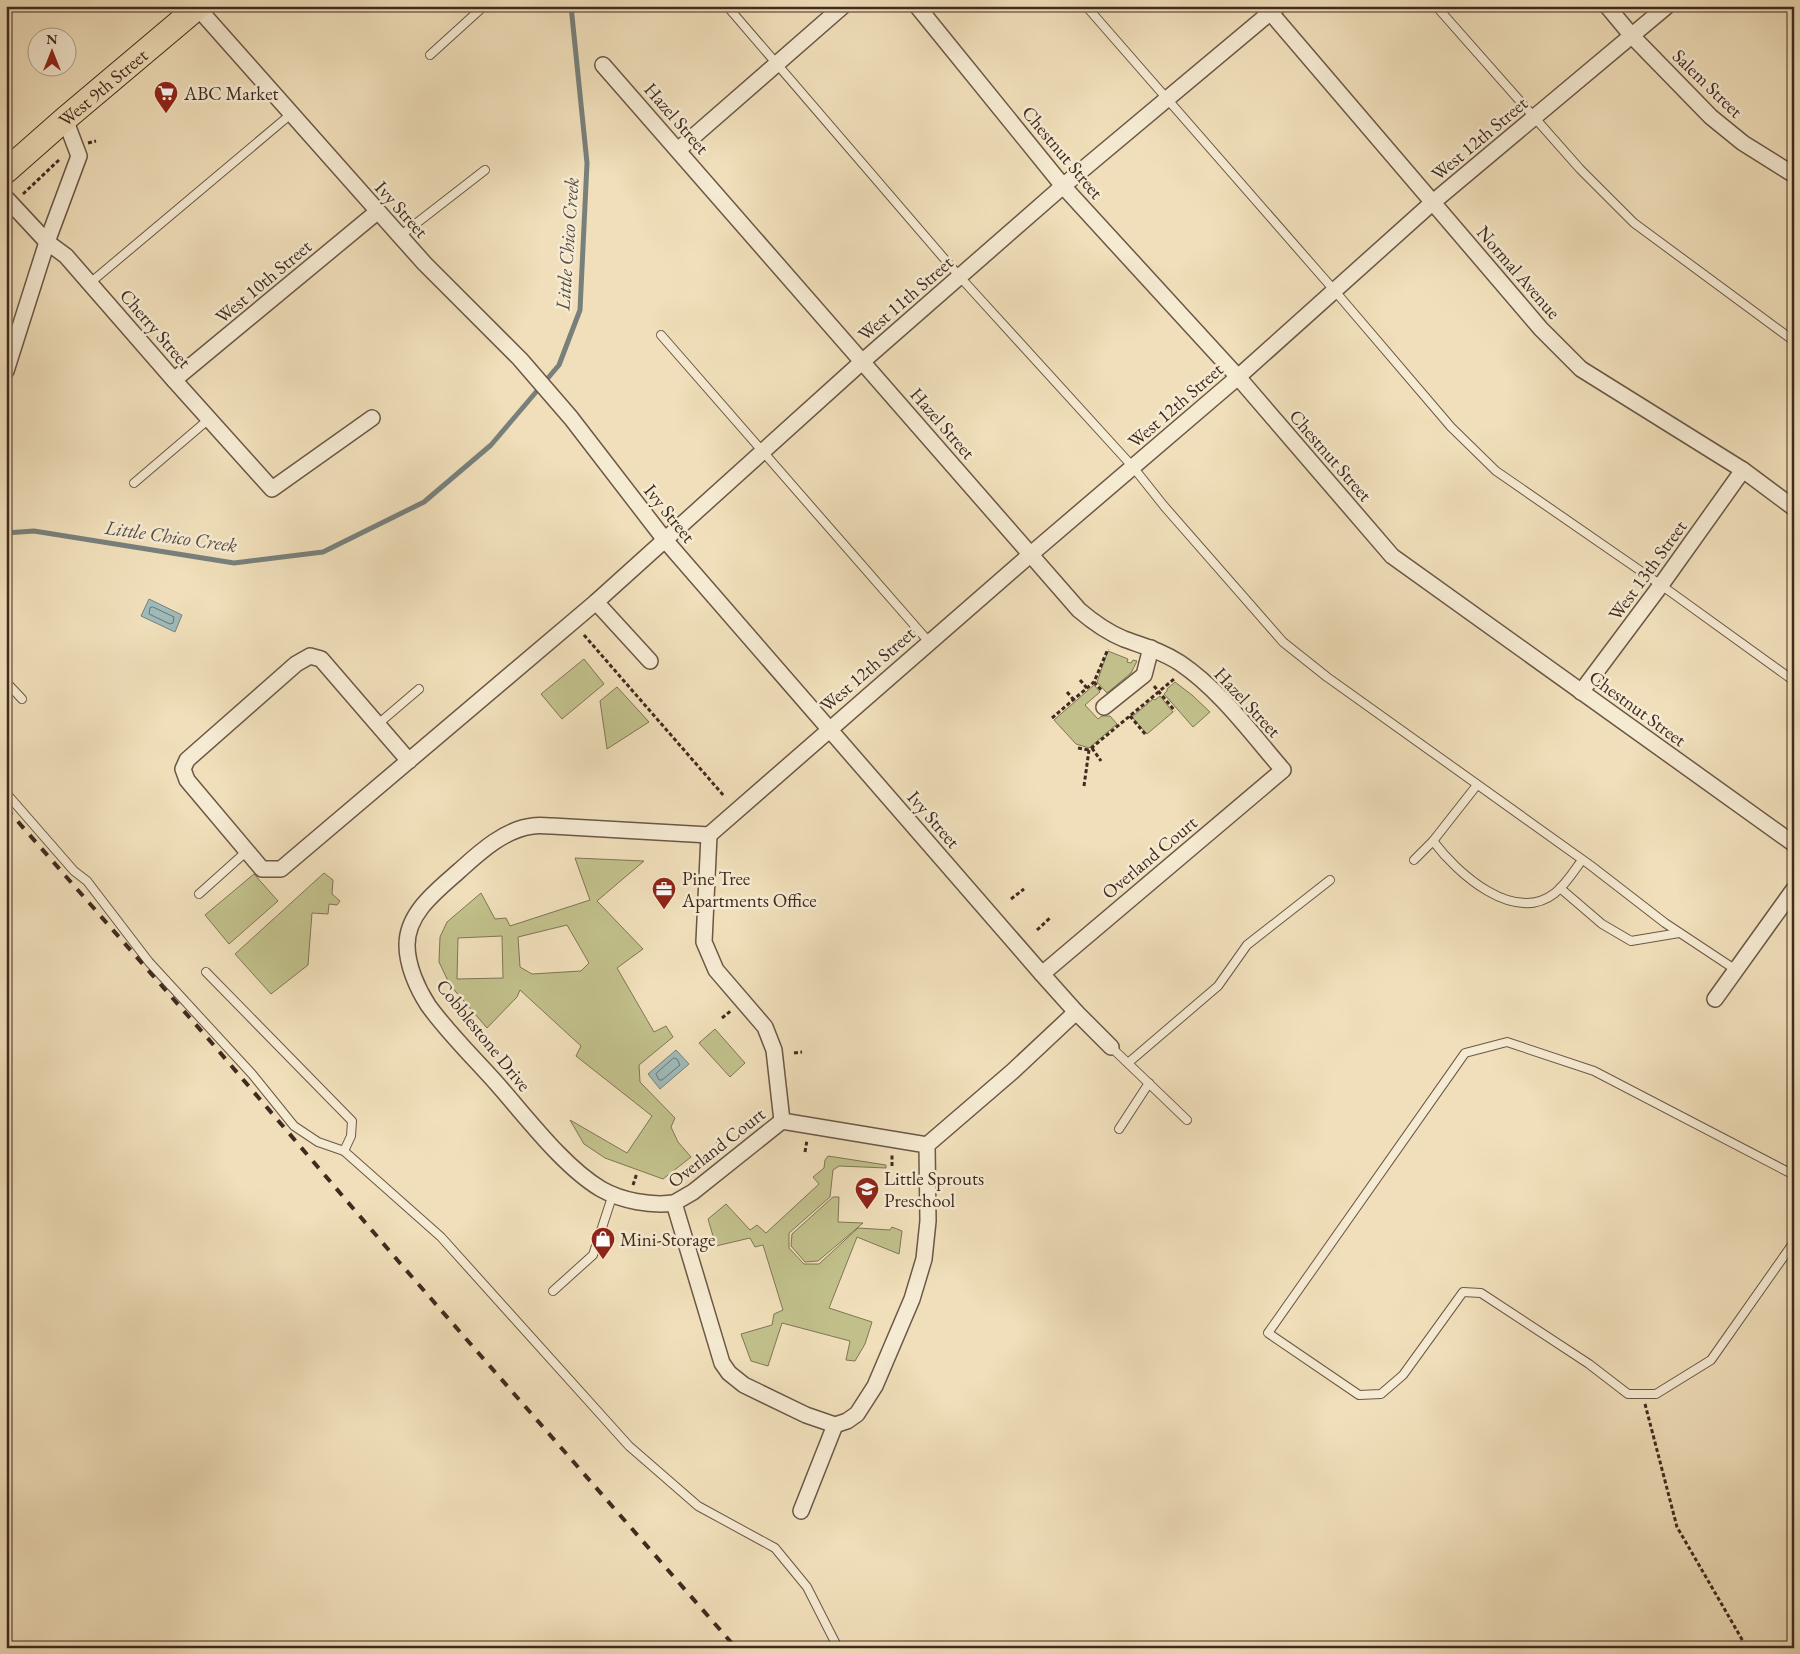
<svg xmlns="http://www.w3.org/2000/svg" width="1800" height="1654" font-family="'EB Garamond',serif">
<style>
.green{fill:#c1c08b;stroke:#807556;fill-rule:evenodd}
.water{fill:#9ebab9;stroke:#78807c}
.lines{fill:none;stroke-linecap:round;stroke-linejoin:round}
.shore{stroke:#6f726c;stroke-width:1}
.stream{stroke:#78807c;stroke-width:5}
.lane-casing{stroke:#6c5746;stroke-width:10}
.street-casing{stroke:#6c5746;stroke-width:18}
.primary-casing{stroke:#402a20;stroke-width:26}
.path{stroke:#402a20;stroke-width:3;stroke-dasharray:4 2.5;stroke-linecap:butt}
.lane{stroke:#f5ead2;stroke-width:8}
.street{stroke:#f5ead2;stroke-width:15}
.primary{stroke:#f0dfba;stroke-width:24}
.rail{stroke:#402a20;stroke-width:4;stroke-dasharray:9 9;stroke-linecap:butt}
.labels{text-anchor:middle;stroke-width:5;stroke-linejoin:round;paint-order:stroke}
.street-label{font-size:19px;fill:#402a20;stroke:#f5ead2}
.poi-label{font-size:19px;fill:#402a20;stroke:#f5ead2;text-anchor:start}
.water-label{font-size:20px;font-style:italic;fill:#584e46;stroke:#f5ead2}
</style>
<rect width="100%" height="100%" fill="#f0dfba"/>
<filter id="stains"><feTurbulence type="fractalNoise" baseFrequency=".004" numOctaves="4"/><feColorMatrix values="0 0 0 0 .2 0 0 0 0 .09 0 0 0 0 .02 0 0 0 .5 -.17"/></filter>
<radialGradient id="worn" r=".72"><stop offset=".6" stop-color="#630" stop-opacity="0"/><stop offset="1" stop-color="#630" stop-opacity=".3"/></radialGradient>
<g class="green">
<path d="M1108,651L1128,659L1127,662L1131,663L1133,660L1137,661L1131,673L1107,693L1097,682Z"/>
<path d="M584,659L604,684L562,719L541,694Z"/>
<path d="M1175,682L1192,695L1210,712L1193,727L1164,694L1167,691V689Z"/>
<path d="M1094,685L1100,692L1085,705L1098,719L1102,716H1110L1117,724L1089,748L1076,744L1054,720Z"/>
<path d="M617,687L649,722L607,749L600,701Z"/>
<path d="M1160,696L1173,712L1147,734L1132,717L1153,699L1155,700Z"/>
<path d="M575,858L644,861L597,901L643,949L617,968L654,1032L666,1026L673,1037L639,1065L640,1082L675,1118L671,1127L678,1142L691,1157L663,1179L605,1158L584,1144L570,1120L627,1153L652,1116L576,1056L581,1046L520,990L517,997L487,1028L450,985L439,962L440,937L447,922L481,893L495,919L506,918L510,926L590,900ZM567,925L589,963L581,971L532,974L520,967L518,937ZM502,936L503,978L457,979L458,938Z"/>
<path d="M324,873L333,880L332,894L340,901L337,905L329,904L328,914L312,913L308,965L271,994L235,954Z"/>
<path d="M254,874L278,901L229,944L205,915Z"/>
<path d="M715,1029L745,1063L730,1077L699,1043Z"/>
<path d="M828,1156L886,1165V1168L839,1166L833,1170L830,1197L789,1233V1248L804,1264H819L858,1228L890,1230L892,1227L902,1231L899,1254L857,1237L829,1308L872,1322L865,1344L855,1361L846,1360L850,1341L782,1323L768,1366L751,1361L741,1334L772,1325L774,1314L783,1310L763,1245L755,1247L750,1238L716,1246L708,1219L726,1204L750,1230L757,1225L766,1233L819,1184L813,1177L824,1168L825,1160Z"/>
<path d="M833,1197H839L838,1222L863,1223L818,1261L805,1262L791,1246L792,1234Z"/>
</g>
<g class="water">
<path d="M149,599L182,615L175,632L141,616Z"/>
<path d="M676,1050L689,1064L660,1089L648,1074Z"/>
</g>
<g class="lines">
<g class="shore">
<path d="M153,607L174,617L173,623L170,624L149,614L150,608Z"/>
<path d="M674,1058L677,1059L680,1065L662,1080H659L656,1074Z"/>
</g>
<path class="stream" d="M6,533L34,531L234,563L323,552L424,502L491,445L559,365L580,310L587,163L571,6"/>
<defs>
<g id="lane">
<path d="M727,6L960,277L1133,467L1164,506L1283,642L1327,677L1590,865L1665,923L1736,970"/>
<path d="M1086,6L1334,290L1451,427L1496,471L1661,585L1794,681"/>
<path d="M1436,6L1580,169L1634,223L1794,341"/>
<path d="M430,55L484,6"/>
<path d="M400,236L485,170"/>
<path d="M90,283L291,114"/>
<path d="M661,335L929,642"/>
<path d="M134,483L209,419"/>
<path d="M6,682L22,699"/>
<path d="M378,724L419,689"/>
<path d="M6,793L74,871L87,881L149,962L252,1074L294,1126L318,1142L344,1151"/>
<path d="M1433,841C1457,873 1514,925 1555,893C1566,884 1574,871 1582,860"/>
<path d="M1414,860L1433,841L1477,785"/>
<path d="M1560,888L1602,924L1631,941L1679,933"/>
<path d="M199,894L247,851"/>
<path d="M206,972L352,1121L351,1136L344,1151L441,1237L629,1446L698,1506L775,1548L807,1587L838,1648"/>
<path d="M1111,1047L1187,1120"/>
<path d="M1128,1063L1218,986L1247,945L1330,880"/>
<path d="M1119,1129L1149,1083"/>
<path d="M1794,1175L1594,1071L1507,1042L1465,1053L1268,1333L1359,1395L1381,1394L1403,1375L1463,1292L1481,1293L1589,1364L1628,1394H1656L1711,1360L1794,1242"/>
<path d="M553,1291L593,1255L613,1194"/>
</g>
<g id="street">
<path d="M196,6L400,236L425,264L520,359L571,418L665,540L1042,974L1076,1012L1111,1047"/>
<path d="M917,6L1063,186L1238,377L1392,556L1794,844"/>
<path d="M1265,6L1541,329L1581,369L1743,470L1794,508"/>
<path d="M1607,6L1632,36L1711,117L1743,143L1794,175"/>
<path d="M603,65L1079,610C1093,622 1107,632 1124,639C1143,646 1162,651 1180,663C1220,690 1251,733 1283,770L1042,974"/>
<path d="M678,150L843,6"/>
<path d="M6,198L47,242L66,256L174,380L272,489L372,418"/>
<path d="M6,371L47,242L79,156L65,119"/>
<path d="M174,380L377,212"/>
<path d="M596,602L650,661"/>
<path d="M1581,692L1661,585L1743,470"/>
<path d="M1104,707L1144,675L1151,648"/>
<path d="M409,761L321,659L310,656L296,664L187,760L183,769L187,780L262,869H281L596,602L863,361L1063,186L1278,6"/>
<path d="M709,835L1031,554L1238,377L1432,203L1667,6"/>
<path d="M709,835L704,942L716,970L765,1027L774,1050L782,1121"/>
<path d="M1715,999L1794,889"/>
<path d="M927,1145L782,1121L693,1192L674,1203L722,1363L729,1373L744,1385L806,1415L835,1425L847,1421L857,1414L875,1386L912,1299L924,1259L928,1221L927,1145L1013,1071L1076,1012"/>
<path d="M674,1203C651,1206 622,1201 601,1189C564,1167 527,1118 498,1085C475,1059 448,1033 428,1005C417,988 407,965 407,945C407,912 438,890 460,870C480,852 505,829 533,826C539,825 546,826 552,826L709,835"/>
<path d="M801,1511L835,1425"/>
</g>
<g id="primary">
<path id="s1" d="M6,171L65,119L199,6"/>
</g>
</defs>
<use href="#lane" class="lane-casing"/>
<use href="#street" class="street-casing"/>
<use href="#primary" class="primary-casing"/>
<g class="path">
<path d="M88,143L96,141"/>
<path d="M23,194L60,159"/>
<path d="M584,635L724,796"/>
<path d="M1080,680L1087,688"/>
<path d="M1094,682L1102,691"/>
<path d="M1154,686L1175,711"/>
<path d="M1067,692L1074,700"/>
<path d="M1130,716L1146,735"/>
<path d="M1052,718L1094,682L1108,649"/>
<path d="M1078,748L1089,750"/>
<path d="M1092,748L1101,761"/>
<path d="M1084,786L1089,750L1174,679"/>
<path d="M1011,899L1024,889"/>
<path d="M1037,930L1050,918"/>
<path d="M722,1018L732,1010"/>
<path d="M794,1053L802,1052"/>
<path d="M717,1142L723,1149"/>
<path d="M805,1152L807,1140"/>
<path d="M892,1166V1153"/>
<path d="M633,1185L637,1173"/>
<path d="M1645,1404L1677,1527L1747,1648"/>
</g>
<use href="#lane" class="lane"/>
<use href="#street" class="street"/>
<use href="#primary" class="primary"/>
<path class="rail" d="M6,808L211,1042L399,1262L736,1648"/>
</g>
<defs>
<symbol id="supermarket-pin" viewBox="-11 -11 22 30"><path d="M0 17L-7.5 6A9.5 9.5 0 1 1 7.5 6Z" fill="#8f2418" stroke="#f5ead2"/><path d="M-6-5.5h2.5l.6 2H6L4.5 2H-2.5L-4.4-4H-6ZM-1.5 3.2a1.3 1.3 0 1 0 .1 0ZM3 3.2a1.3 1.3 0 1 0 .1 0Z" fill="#fff"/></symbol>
<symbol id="office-pin" viewBox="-11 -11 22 30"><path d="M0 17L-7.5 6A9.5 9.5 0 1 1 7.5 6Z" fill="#8f2418" stroke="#f5ead2"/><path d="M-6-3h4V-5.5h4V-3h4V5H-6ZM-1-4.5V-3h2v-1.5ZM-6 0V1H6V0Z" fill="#fff"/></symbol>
<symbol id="school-pin" viewBox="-11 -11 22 30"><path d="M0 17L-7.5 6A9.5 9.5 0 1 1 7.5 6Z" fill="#8f2418" stroke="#f5ead2"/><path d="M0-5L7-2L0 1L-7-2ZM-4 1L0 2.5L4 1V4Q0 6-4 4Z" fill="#fff"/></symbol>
<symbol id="shop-pin" viewBox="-11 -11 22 30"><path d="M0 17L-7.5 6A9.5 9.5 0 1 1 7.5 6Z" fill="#8f2418" stroke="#f5ead2"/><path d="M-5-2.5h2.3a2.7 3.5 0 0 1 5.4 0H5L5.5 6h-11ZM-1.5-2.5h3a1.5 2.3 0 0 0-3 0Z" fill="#fff"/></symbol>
</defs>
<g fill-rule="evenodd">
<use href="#supermarket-pin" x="152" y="79" width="28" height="38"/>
<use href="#office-pin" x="650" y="875" width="28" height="38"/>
<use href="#school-pin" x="853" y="1175" width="28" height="38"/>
<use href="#shop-pin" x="589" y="1225" width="28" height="38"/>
</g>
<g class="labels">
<g class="street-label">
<text transform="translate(1708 83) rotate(44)" y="7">Salem Street</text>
<text dy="7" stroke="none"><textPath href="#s1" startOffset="128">West 9th Street</textPath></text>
<text transform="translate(677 118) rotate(49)" y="7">Hazel Street</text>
<text transform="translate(1479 138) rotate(-40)" y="7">West 12th Street</text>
<text transform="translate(1063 152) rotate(50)" y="7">Chestnut Street</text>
<text transform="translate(402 209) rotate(48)" y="7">Ivy Street</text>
<text transform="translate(1519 272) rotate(49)" y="7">Normal Avenue</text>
<text transform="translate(263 281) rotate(-40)" y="7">West 10th Street</text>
<text transform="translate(905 298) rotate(-41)" y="7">West 11th Street</text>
<text transform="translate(156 328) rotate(49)" y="7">Cherry Street</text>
<text transform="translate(1175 405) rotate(-41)" y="7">West 12th Street</text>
<text transform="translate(943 423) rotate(49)" y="7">Hazel Street</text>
<text transform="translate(1331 455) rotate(49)" y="7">Chestnut Street</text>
<text transform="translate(670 513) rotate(51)" y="7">Ivy Street</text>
<text transform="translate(1647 570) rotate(-54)" y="7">West 13th Street</text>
<text transform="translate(867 669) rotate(-41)" y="7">West 12th Street</text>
<text transform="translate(1248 702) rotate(47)" y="7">Hazel Street</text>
<text transform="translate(1638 708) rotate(36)" y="7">Chestnut Street</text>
<text transform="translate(934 819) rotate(49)" y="7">Ivy Street</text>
<text transform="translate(1149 857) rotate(-40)" y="7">Overland Court</text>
<text transform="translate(484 1035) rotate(51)" y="7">Cobblestone Drive</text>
<text transform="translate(716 1147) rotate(-38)" y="7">Overland Court</text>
</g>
<g class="poi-label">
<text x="184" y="100">ABC Market</text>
<text x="682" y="885">Pine Tree<tspan x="682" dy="22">Apartments Office</tspan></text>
<text x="884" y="1185">Little Sprouts<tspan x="884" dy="22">Preschool</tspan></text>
<text x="620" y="1246">Mini-Storage</text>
</g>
<g class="water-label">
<text transform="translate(567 244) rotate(-86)" y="7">Little Chico Creek</text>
<text transform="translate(171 536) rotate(8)" y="7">Little Chico Creek</text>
</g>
</g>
<rect width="1800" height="1654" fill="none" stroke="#f0dfba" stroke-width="25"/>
<rect x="8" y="8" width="1785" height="1639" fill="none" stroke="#402a20" stroke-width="2.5"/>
<rect x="12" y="12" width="1775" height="1629" fill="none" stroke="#402a20"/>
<g transform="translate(52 52)"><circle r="24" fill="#f5ead2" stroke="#ad9d8b"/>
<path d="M0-4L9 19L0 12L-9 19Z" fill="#8f2418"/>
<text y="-8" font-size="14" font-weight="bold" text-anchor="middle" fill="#402a20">N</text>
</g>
<rect width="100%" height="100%" filter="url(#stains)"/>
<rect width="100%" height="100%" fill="url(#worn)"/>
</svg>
